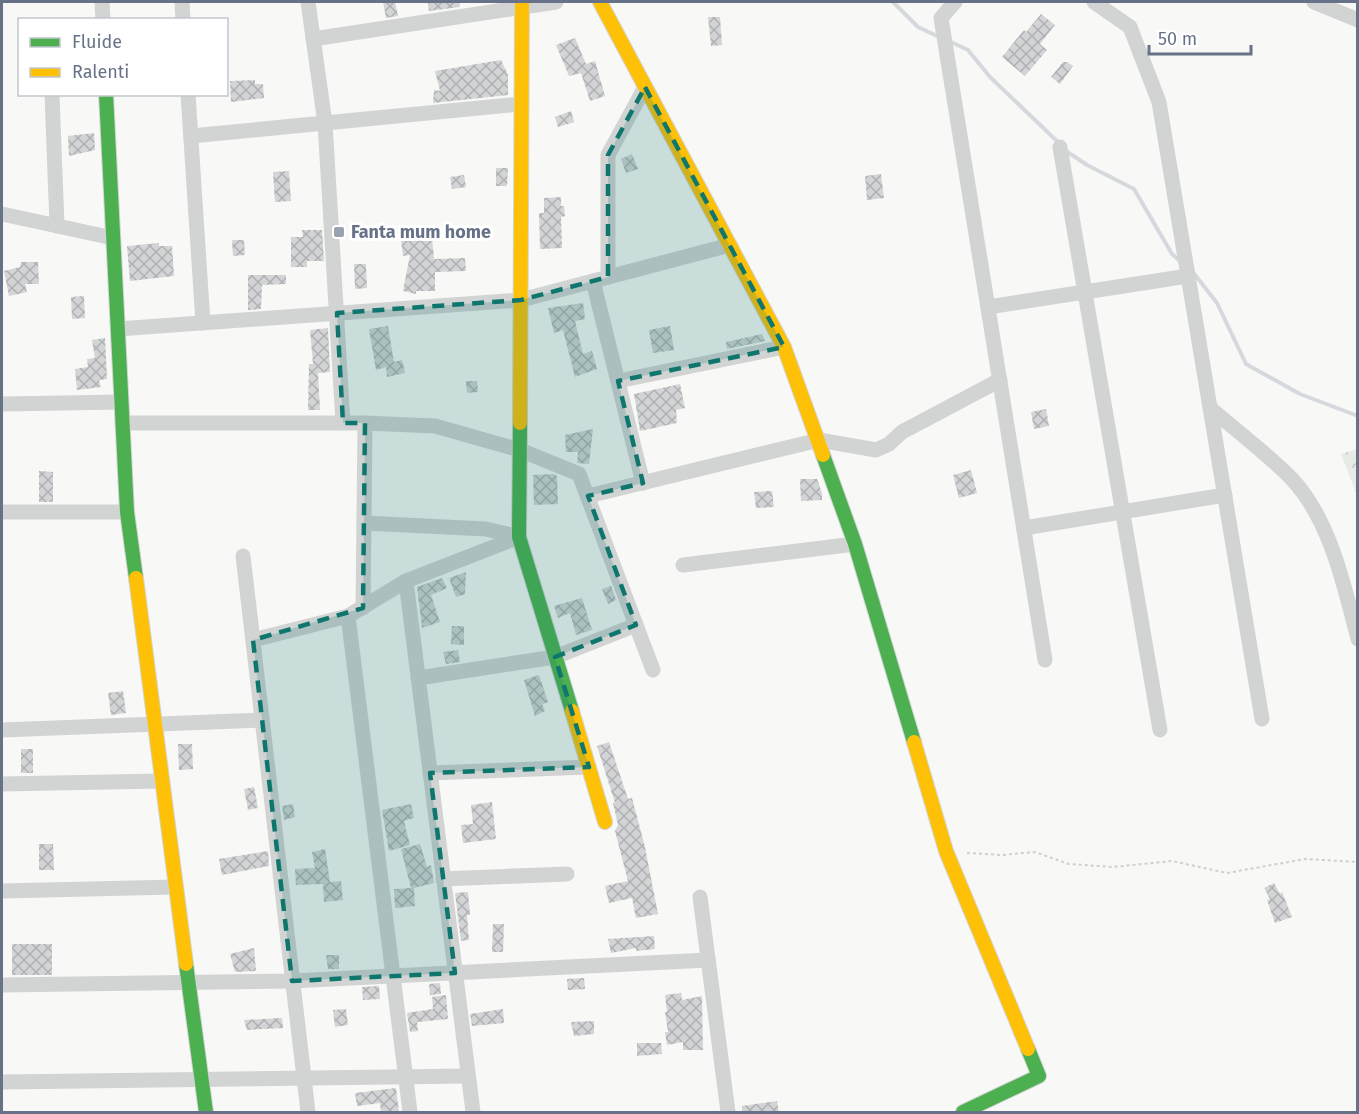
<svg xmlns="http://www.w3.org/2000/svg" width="1359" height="1114" font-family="'Fira Sans',sans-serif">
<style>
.forest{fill:url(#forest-crowns)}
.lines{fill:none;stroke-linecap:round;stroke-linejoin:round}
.stream{stroke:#d5d9de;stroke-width:4}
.building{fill:url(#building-cross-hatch)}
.fast-casing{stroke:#d3d5d6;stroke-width:16}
.slow-casing{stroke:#d3d5d6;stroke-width:16}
.path{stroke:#cfcfd0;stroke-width:2;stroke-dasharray:3 3;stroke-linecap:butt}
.street{stroke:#d2d3d3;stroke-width:15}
.fast{stroke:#4caf50;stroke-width:14}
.slow{stroke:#ffc107;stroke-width:14}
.marked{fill:#0f766e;fill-opacity:0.2;stroke:#0f766e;stroke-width:4.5;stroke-dasharray:12 8;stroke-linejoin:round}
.poi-dot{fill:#9aa1af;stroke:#fff;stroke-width:2}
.labels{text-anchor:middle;stroke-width:6;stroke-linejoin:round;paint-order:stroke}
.poi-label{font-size:18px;font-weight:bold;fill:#677288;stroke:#fff;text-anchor:start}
</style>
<defs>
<pattern id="forest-crowns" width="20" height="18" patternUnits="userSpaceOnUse" patternTransform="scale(1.5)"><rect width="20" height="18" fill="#e7ebe5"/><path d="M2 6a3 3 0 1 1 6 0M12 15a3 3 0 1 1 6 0" fill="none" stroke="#bfc3bf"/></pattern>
<pattern id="building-cross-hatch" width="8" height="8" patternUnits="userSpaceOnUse" patternTransform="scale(1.5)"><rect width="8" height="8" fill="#d3d4d5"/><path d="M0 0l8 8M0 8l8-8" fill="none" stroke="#afb0b3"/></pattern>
</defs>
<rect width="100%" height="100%" fill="#f8f8f7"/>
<path class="forest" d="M1357,449H1358L1357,495L1341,454Z"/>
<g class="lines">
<g class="stream">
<path d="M893,2L918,27L939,37"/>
<path d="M949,41L968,50L990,77L1059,143"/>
<path d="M1066,151L1087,165L1134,189L1172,254L1180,261"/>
<path d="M1192,271L1217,303L1246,364L1300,394L1358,416"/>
</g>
</g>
<g class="building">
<path d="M383,2H395L398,16L386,18Z"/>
<path d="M428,2H459L460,7L429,11Z"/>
<path d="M1041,14L1055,25L1040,44L1047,50L1025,76L1002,57L1024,30L1026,32Z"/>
<path d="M708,17H720L722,45L711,46Z"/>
<path d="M575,38L586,64L595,61L605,96L590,101L581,73L569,76L556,45Z"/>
<path d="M501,60L508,75V95L433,103L434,90L440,91L435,71Z"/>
<path d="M1063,62H1067L1073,66L1060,84L1051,77Z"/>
<path d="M255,80V84H263L264,98L231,102L230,81Z"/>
<path d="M571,111L574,122L558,127L555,117Z"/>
<path d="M94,133L95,150L69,156L68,136Z"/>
<path d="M632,154L638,169L626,173L621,159Z"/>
<path d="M496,168H508L507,186H496Z"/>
<path d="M289,171L291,201L275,202L273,172Z"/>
<path d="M881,174L884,198L867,200L865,176Z"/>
<path d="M464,175L466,187L452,189L450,177Z"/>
<path d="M561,197V206H564L565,216L561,217L562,248L540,249L539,213H544V198Z"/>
<path d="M431,226L434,259L465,258L466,271L435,272V291H416V294L403,291L410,255L403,256L400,231Z"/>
<path d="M302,230H322L324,261H307V267H291V237H303Z"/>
<path d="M232,240H244L245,255L233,256Z"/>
<path d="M159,243V246H172L174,276L130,281L127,246Z"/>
<path d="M21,262H38L39,284H25L27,292L9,296L4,271L20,267Z"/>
<path d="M354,264H366L367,288L355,289Z"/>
<path d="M248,275H286V284L262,285L261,309L248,310Z"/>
<path d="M84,296L85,318L72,319L71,297Z"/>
<path d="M583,303L585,319L575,321L583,354L592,351L597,369L575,377L563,330L554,333L548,308Z"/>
<path d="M388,326L394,362L402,360L405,373L387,377L386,367L376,370L369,329Z"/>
<path d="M670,326L674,350L653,353L649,330Z"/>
<path d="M328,328L330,372L318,373L320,410H308L309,364H313L310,330Z"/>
<path d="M762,334L765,341L727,349L726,342Z"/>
<path d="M105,338L107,379L99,380L101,387L77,390L75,369L88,367L87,359L95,358L92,340Z"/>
<path d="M466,381H477L478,392L467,393Z"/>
<path d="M680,384L685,408L676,410L677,423L640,431L634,394Z"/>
<path d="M1046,409L1049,426L1034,429L1031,412Z"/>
<path d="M593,429L589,464L577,463L578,452H566L565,435Z"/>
<path d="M971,470L977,493L959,498L953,475Z"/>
<path d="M39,471L53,472V502H39Z"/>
<path d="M554,474L557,476L558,504L534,505L533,475Z"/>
<path d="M800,479H817L822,493V500L801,501Z"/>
<path d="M772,491L774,507L756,508L754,492Z"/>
<path d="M466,572L465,594L456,597L449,578Z"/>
<path d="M442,578L447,588L431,595L440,622L422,628L417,587Z"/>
<path d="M611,586L616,600L608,604L602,589Z"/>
<path d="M582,598L592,630L576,635L570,613L558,618L554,606Z"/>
<path d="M452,626H464V645L451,644Z"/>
<path d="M458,650L460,662L446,664L443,652Z"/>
<path d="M539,675L548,702L542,704L545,711L535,716L524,680Z"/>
<path d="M123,691L126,713L111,715L108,693Z"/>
<path d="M609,742L628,799L632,798L645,847L658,914L636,918L632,898L609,903L605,886L628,881L615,831L618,825L613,803H615L597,746Z"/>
<path d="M178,744H192L193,769L179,770Z"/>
<rect x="21" y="749" width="12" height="24"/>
<path d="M254,787L258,808L248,810L244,789Z"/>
<path d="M492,802L496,839L463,843L461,825L473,824L471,805Z"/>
<path d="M293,804L295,817L284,820L282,806Z"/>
<path d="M411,804L414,818L404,821L410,845L389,851L382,810Z"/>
<path d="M39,844H53L54,870H39Z"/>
<path d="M420,844L427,867L431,865L434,883L414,888L415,906L395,908L394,889L411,888L401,849Z"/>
<path d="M325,849L330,882L341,881L343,900L324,902L323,884L296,885L295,869L315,868L312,852Z"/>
<path d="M268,851L269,866L222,875L219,859Z"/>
<path d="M1274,883L1280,894L1282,892L1292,917L1275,923L1267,900L1270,899L1264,888Z"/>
<path d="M468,892L470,915H467L469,940L461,941L455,893Z"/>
<path d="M493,924H504L503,952H492Z"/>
<path d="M654,936L655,949L636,951V948L611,953L608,939Z"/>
<rect x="12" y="944" width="40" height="31"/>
<path d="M254,948L256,971L235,972L230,954Z"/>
<path d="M326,955H339V969H328Z"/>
<path d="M584,978L585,989L568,990L567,979Z"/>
<path d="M440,983L441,994L430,995L429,984Z"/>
<path d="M379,986L380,999L363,1000L362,987Z"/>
<path d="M681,993L682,1000L702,996L703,1050H683V1042L667,1045L665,1032H668L665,1012H667L665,995Z"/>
<path d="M446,995L448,1019L417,1022L418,1031L410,1032L407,1013L433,1009L432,997Z"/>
<path d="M346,1009L348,1025L335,1027L333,1010Z"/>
<path d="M503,1009L504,1023L472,1026L470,1014Z"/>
<path d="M282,1018L283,1028L247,1030L244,1020Z"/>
<path d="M594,1021V1034L574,1036L571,1022Z"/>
<path d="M637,1043H661L662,1054L637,1056Z"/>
<path d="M396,1088L399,1112L381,1113L380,1103L357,1106L355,1093Z"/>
<path d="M777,1101L779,1113H742V1106Z"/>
</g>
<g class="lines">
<defs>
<g id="fast">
<path d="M106,94L127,512L136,578"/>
<path d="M520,423L519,537L572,711"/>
<path d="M823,455L855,544L914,742"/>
<path d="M186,964L206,1112"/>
<path d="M963,1112L1039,1076L1028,1049"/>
</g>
<g id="slow">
<path d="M600,2L784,347L823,455"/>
<path d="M520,423L522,2"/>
<path d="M136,578L186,964"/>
<path d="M572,711L605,822"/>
<path d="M914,742L946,851L1028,1049"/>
</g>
</defs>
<use href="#fast" class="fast-casing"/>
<use href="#slow" class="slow-casing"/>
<path class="path" d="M967,853L1002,855L1035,852L1069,864L1113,867L1172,861L1227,873L1305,859L1358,862"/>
<g class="street">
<path d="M102,2L103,20"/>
<path d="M182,2L183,20"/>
<path d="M308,2L325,123L343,423"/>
<path d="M955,2L941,18L1045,660"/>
<path d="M1094,2L1130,27L1159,102L1262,719"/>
<path d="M1314,2L1358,20"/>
<path d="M313,39L556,2"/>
<path d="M52,94L57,226"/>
<path d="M188,94L203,323"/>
<path d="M191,136L521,104"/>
<path d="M1060,147L1160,730"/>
<path d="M2,214L113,238"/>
<path d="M608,277V155L645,87"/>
<path d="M593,281L643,483"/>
<path d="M988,307L1188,276"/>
<path d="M118,329L521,300L730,245"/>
<path d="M618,381L784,347"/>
<path d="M2,404L121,402"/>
<path d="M1210,408C1237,431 1266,453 1291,478C1330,519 1344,585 1358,639"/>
<path d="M122,423H365L435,426L520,450L579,474L653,670"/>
<path d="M588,496L819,440L876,450L889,444L902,432L1000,380"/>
<path d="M2,512H127"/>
<path d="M364,523L486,529L519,537"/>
<path d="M1024,528L1225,495"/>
<path d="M243,556L308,1112"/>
<path d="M683,565L855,544"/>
<path d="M406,581L473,1112"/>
<path d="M363,608L365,423"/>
<path d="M348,616L410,1112"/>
<path d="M253,640L348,616L406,581L519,537"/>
<path d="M418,678L555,657L636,625"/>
<path d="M2,730L262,720"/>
<path d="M430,773L589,767"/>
<path d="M2,784L162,781"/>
<path d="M443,879L567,874"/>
<path d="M2,891L176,887"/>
<path d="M700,897L728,1112"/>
<path d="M2,985L292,981L708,960"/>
<path d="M2,1082L468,1076"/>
</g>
<use href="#fast" class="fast"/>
<use href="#slow" class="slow"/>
</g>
<path class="marked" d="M645,87L784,347L618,381L643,483L588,496L636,625L555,657L589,767L430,773L455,973L292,981L253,640L363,608L365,423H343L337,313L521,300L608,277V155Z"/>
<rect class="poi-dot" x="333" y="226" width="12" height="12" rx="3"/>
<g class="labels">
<g class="poi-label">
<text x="351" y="238">Fanta mum home</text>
</g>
</g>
<rect width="1359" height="1114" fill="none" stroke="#677288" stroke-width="6"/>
<rect x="18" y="18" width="210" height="78" fill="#ffffff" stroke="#c2c7cf" stroke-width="1.5"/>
<rect x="30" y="38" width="30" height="9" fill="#4caf50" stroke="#c2c7cf" stroke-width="1.5"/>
<text x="72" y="48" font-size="18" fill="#677288">Fluide</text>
<rect x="30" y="68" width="30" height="9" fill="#ffc107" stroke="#c2c7cf" stroke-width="1.5"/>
<text x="72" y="78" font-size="18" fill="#677288">Ralenti</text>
<path d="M1149 45v9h102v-9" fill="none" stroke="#677288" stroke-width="3"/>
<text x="1158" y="45" font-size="18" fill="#677288" stroke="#ffffff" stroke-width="4.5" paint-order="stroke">50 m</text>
</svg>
